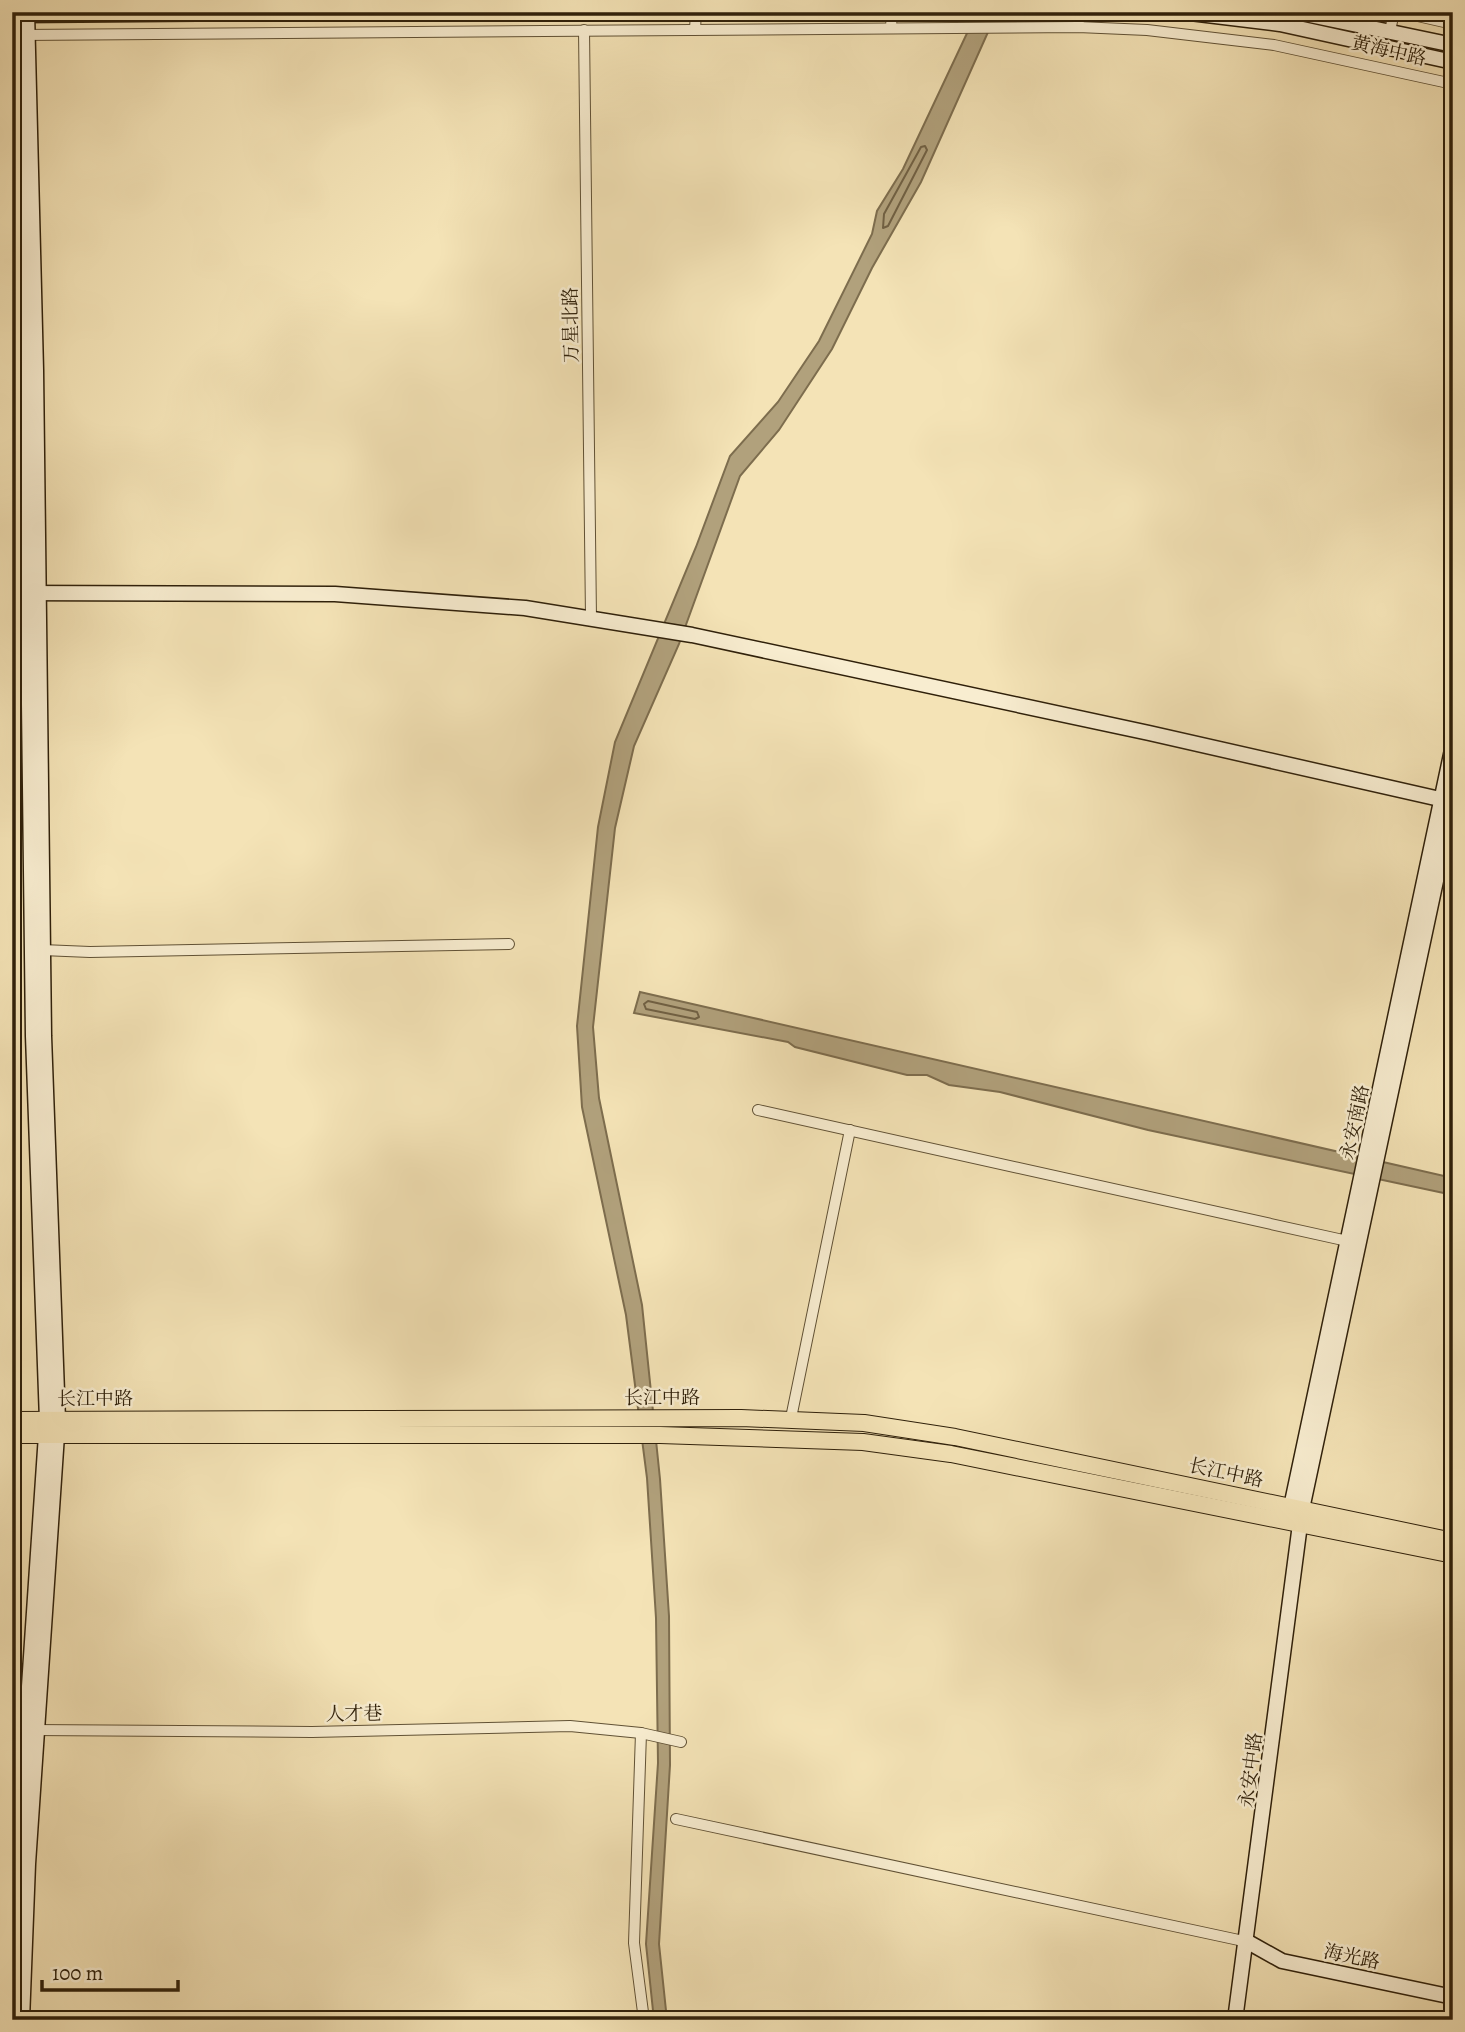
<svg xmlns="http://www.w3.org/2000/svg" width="1465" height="2032" font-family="Alegreya,'Noto Serif SC',serif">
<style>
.water{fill:#b1a17c;stroke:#7d6d4e;stroke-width:2}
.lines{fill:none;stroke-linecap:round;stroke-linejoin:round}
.shore{stroke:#706043;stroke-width:2}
.street-casing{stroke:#605135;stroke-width:12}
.secondary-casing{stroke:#2f200a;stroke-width:17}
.primary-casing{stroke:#2f200a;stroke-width:18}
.street{stroke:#f8edd0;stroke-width:10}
.secondary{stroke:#f8edd0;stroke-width:14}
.primary{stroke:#f4e3b6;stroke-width:16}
.labels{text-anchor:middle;stroke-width:5;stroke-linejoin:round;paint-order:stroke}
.street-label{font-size:19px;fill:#2f200a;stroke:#f8edd0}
</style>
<rect width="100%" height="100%" fill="#f4e3b6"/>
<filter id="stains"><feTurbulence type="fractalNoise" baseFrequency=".00286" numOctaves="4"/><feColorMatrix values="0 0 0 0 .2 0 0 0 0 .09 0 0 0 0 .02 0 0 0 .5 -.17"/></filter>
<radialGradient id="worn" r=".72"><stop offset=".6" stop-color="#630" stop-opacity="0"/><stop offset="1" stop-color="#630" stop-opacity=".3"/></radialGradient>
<g class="water">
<path d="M977,12H997L921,182L872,268L832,349L779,430L740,476L679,644L634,746L615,828L593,1027L599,1098L642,1305L660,1479L669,1616L670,1765L659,1944L667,2020H654L646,1944L658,1763L656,1618L647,1478L626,1315L582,1107L577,1026L598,827L615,742L696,547L730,456L778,402L819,341L872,234L877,211L903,169Z"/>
<path d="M640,992L1453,1178V1195L1148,1130L1000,1092L949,1085L927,1075H907L795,1047L788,1042L634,1013Z"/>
</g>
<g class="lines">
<g class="shore">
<path d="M925,146L927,150L888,226L883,228L884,214L921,147Z"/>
<path d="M648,1001L697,1012L699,1017L695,1019L646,1009L644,1004Z"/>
</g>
<defs>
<g id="street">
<path d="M1400,12L1453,24"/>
<path d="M891,27L892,12"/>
<path d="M1078,27L1080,12"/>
<path d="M695,29L696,12"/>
<path d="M584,30L591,618"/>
<path d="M1390,31L1394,12"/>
<path d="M21,35L1078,27L1147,30L1274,45L1453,84"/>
<path d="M42,950L90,952L509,944"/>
<path d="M758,1110L1352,1242"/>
<path d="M791,1418L850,1130"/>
<path d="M32,1730L312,1732L570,1726L641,1733L681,1742"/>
<path d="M641,1733L634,1943L644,2020"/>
<path d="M676,1819L1248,1942"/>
</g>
<g id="secondary">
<path d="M1182,12L1280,24L1453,62"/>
<path d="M1295,12L1453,45"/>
<path d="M21,15L369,12"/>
<path d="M12,593L335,594L525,608L692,635L1149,733L1453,802"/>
<path d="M1291,1507L1453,745"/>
<path d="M1248,1942L1282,1961L1453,1997"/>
<path d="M12,1999L17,1864L47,1420L33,1036L25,370L17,12"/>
<path d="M22,2020L28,1864L58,1420L44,1036L36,370L27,12"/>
<path d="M1235,2020L1302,1509L1453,801"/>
</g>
<g id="primary">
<path d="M12,1420L741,1418L864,1423L955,1437L1453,1541"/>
<path d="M12,1435H660L863,1442L951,1454L1453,1555"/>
</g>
</defs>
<use href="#street" class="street-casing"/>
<use href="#secondary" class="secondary-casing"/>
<use href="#primary" class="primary-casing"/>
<use href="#street" class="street"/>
<use href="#secondary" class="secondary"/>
<use href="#primary" class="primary"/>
</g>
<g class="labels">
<g class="street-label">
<text transform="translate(1389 50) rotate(13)" y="7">黄海中路</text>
<text transform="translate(570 325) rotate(-91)" y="7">万星北路</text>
<text transform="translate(1354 1122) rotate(-78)" y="7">永安南路</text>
<text x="662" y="1404">长江中路</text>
<text x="95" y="1405">长江中路</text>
<text transform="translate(1226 1472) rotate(12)" y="7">长江中路</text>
<text transform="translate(354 1713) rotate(-1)" y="7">人才巷</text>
<text transform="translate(1250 1770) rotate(-83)" y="7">永安中路</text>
<text transform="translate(1352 1956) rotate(12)" y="7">海光路</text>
</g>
</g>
<rect width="1465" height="2032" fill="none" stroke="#f4e3b6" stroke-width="42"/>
<rect x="14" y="14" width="1437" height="2004" fill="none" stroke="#2f200a" stroke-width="3.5"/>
<rect x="21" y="21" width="1423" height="1990" fill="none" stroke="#2f200a" stroke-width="2"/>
<path d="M42 1980v10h136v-10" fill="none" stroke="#2f200a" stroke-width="3.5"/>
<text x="52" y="1980" font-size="21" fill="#2f200a" stroke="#f8edd0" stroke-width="5" paint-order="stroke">100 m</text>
<rect width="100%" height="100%" filter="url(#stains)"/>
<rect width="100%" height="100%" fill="url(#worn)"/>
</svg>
